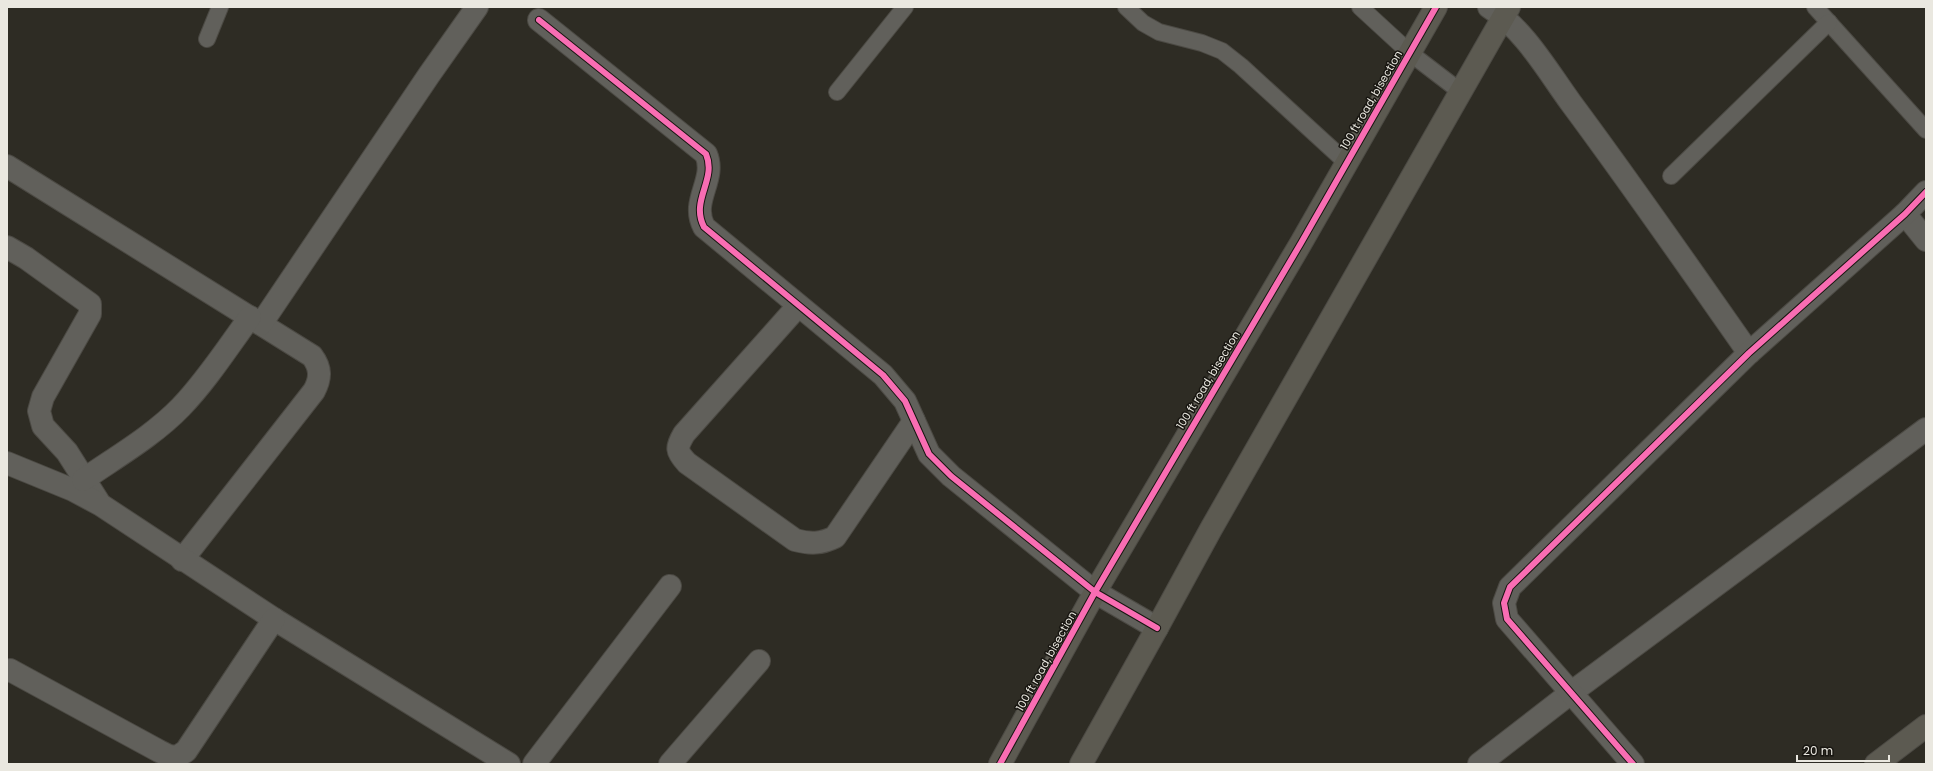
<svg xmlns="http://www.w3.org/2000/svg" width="1933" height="771" font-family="Poppins,sans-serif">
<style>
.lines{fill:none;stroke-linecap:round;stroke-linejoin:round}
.lane-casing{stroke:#4c4a44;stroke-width:18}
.street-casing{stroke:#4c4a44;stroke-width:24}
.secondary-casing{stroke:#4c4a44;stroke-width:24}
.lane{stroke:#61605b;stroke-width:16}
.street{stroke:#61605b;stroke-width:22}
.secondary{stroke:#5c5a51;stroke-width:22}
.cycleway-casing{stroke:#181611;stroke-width:8}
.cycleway{stroke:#f96db3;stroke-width:6}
.labels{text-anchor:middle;stroke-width:3;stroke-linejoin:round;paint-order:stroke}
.street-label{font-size:11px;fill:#eae8e0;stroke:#181611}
</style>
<rect width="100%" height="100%" fill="#2e2c24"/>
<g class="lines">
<defs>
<g id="lane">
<path d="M1126,7L1143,23L1159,32L1202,43L1222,51L1241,66L1346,162"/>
<path d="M1360,7L1410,53L1461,92"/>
<path d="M1815,7L1926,130"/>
<path d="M207,39L220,7"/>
<path d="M837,92L905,7"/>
<path d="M1671,176L1829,22"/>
</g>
<g id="street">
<path d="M1489,7C1524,29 1547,70 1571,103C1632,185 1690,269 1749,353"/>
<path d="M539,20L706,154C717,180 690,200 704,227L883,375L905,401L929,454L951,476L1095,592L1157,628"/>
<path d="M7,166L312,356C321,368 321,378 314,391L182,560"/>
<path d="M1905,214L1926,240"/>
<path d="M7,247L26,258L90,304V314L43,397L39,411L43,426L67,452L98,501"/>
<path d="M798,306L684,434C676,448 676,451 687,463L795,540C810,544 821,544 835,537L914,421"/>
<path d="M261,324L429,75L477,7"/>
<path d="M7,463L73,490L101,505L274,619L509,764"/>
<path d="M83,480C116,457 153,436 181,407C207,380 228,347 250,317"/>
<path d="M10,670L159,751L169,756L177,757L186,751L274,619"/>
<path d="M534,764L670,586"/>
<path d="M670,764L759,661"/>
<path d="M1479,764L1572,692L1926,429"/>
<path d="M1633,764L1507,619L1504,603L1510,587L1749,353L1905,214L1926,192"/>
</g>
<g id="secondary">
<path d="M1000,764L1095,592L1301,243L1436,7"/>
<path d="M1081,764L1157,628L1211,529L1509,7"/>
<path d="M1876,764L1926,726"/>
</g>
</defs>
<use href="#lane" class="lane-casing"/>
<use href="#street" class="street-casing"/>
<use href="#secondary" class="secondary-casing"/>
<use href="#lane" class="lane"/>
<use href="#street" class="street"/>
<use href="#secondary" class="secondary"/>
<defs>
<g id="cycleway">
<path d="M539,20L706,154C717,180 690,200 704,227L883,375L905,401L929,454L951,476L1095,592L1157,628"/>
<path d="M1000,764L1095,592L1301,243L1436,7"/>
<path d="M1633,764L1507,619L1504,603L1510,587L1749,353L1905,214L1926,192"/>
</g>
</defs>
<use href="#cycleway" class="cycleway-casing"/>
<use href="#cycleway" class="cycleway"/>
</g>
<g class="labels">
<g class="street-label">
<text transform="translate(1371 100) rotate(-60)" y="4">100 ft road, bisection</text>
<text transform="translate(1208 380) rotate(-59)" y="4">100 ft road, bisection</text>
<text transform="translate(1046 661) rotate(-61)" y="4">100 ft road, bisection</text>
</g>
</g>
<rect width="1933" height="771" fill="none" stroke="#eae8e0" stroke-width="16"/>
<path d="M1797 755v6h92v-6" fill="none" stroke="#eae8e0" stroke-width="2"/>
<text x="1803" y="755" font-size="12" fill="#eae8e0" stroke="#181611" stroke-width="3" paint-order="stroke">20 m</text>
</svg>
